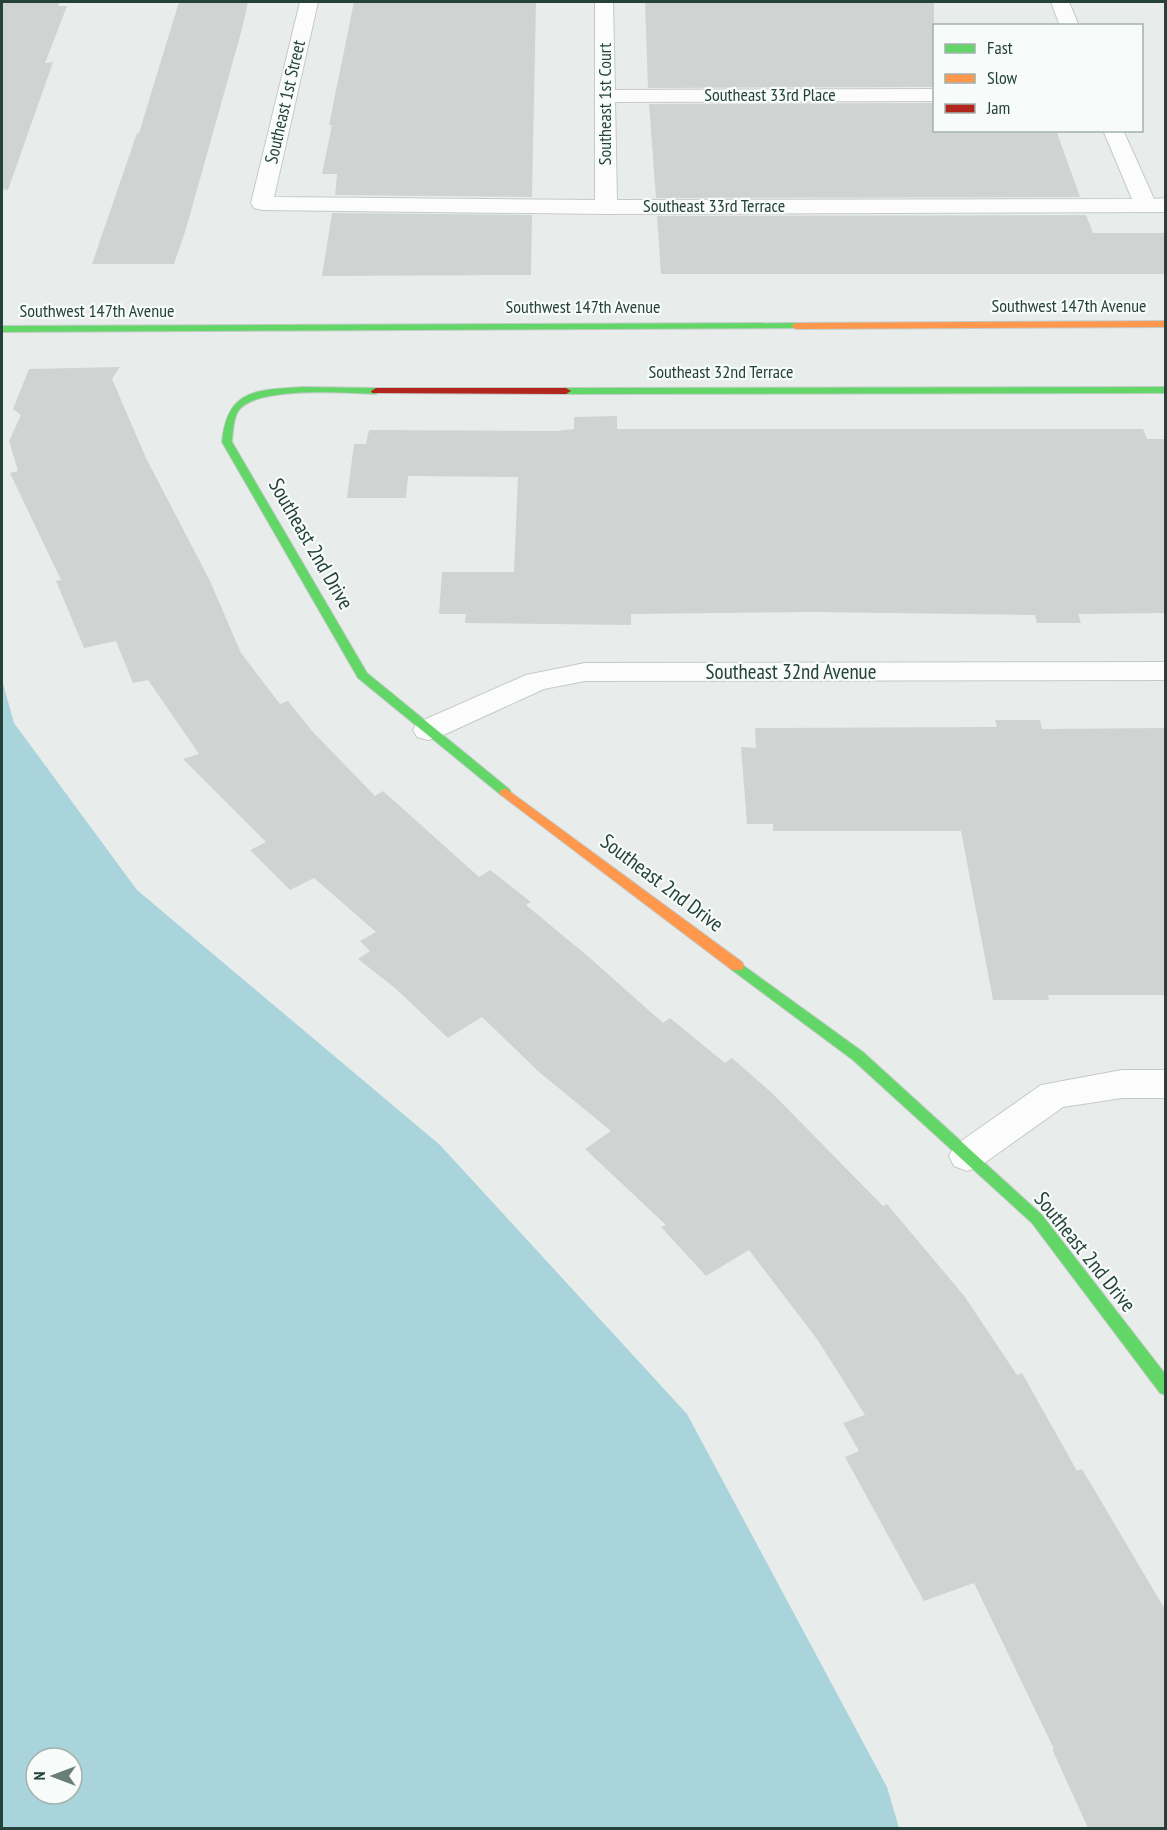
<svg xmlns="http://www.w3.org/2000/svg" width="1167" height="1830" font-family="'PT Sans Narrow',sans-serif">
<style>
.water{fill:#a9d4db;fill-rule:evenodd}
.building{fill:#cfd4d2}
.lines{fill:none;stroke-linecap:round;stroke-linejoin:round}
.street-casing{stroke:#c5cac8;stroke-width:2}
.fast-casing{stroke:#c3cbc8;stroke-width:2}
.slow-casing{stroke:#c3cbc8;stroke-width:2}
.jam-casing{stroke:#c3cbc8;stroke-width:2}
.street{fill:#fcfcfc;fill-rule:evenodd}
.fast{fill:#63d668;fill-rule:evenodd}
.slow{fill:#ff974d;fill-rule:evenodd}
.jam{fill:#b3261e;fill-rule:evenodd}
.labels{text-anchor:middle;stroke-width:4.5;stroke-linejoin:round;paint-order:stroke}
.far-street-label{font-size:18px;fill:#24423a;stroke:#f7fbf9}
.street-label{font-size:21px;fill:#24423a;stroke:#f7fbf9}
</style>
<rect width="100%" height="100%" fill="#e8edeb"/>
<path class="water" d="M2,680L14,723L137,890L440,1145L687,1414L887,1787L899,1828H2ZM36,1758H72V1794H36Z"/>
<g class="building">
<path d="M2,2H60L58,6H67L45,63L53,62L8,190L2,189Z"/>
<path d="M179,2H248L242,29L186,229L174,264H92L137,133H139Z"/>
<path d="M354,2H536L532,197L335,195L337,174H322L332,125H329Z"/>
<path d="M645,2H934V87L648,88Z"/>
<path d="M934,103V130H1056L1080,197L656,198L649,104Z"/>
<path d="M332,213L532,215L531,275L322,276Z"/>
<path d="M1086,215L1093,233H1166V274H661L657,216Z"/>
<path d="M120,367L112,379L146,458L210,581L241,653L280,704L288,701L312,731L375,796L383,791L479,877L490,870L531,902L526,905L590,958L663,1023L670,1018L725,1063L732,1058L773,1094L883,1206L887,1204L965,1297L1017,1375L1022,1373L1077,1471L1082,1469L1166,1611V1828H1088L1052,1749H1054L974,1583L924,1601L845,1457L859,1451L843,1423L865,1415L817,1339L749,1250L706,1276L661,1227L666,1225L585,1149L611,1131L539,1072L482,1017L448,1038L395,988L358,959L370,951L360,941L376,932L314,878L290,890L250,850L266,842L183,759L199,754L148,680L133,683L116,641L84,648L56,581L61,580L10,473L18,471L9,441L21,415L13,409L29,369Z"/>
<path d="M617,416V429H1143L1147,439H1166V613L1078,614L1081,623H1037L1035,615L813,612L631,614V625L465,623L466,614H439L442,572H514L518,477L408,476L406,498H347L354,444H366L369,430L557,431L574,429V417Z"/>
<path d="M995,720H1040L1042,729L1166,728V995H1048L1049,1000H993L961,831H773V824H747L741,747L756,748L755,728L997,727Z"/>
</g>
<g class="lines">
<defs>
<g id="street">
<path d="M300,2H318L274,197L595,200V2H613L615,90L934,89V101L615,102L617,200L1132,199L1103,130H1123L1154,199L1166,198V212L606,214L262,210L254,208L251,203Z"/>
<path d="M1051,2H1069L1079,26H1060Z"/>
<path d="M1166,662V680L585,681L544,689L439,737L428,740L417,737L413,730L417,723L526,675L585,663Z"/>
<path d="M1122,1070H1166V1098H1122L1063,1107L980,1166L967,1171L954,1166L949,1156L954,1146L1041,1085Z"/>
</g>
<g id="fast">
<path d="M796,323L801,326L799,328L2,332V326Z"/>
<path d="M302,387L376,388L381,391L376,394C347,393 258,386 239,410C233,418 233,432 232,442L367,673L509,789L511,792L509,795H501L358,678L222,442C227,389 256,390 302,387Z"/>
<path d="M1166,387V393L566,394L561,391L566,388Z"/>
<path d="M737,961L863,1052L1042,1215L1166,1375V1395L1160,1393L1032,1223L853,1060L732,970L730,966L732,962Z"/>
</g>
<g id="slow">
<path d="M1166,321V327L796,329L791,326L796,323Z"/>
<path d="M505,788L742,962L744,966L742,970H732L501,795L499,792Z"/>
</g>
<path id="jam" d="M376,388H566L571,391L566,394L372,393L371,391Z"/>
</defs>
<use href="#street" class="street-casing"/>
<use href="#fast" class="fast-casing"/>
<use href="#slow" class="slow-casing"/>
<use href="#jam" class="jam-casing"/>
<use href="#street" class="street"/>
<use href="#fast" class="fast"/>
<use href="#slow" class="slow"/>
<use href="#jam" class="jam"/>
</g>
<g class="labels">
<g class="far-street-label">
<text x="770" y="101">Southeast 33rd Place</text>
<text transform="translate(285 102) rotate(-77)" y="6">Southeast 1st Street</text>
<text transform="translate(605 104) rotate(-90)" y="6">Southeast 1st Court</text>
<text x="714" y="212">Southeast 33rd Terrace</text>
<text x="1069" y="312">Southwest 147th Avenue</text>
<text x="583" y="313">Southwest 147th Avenue</text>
<text x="97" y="317">Southwest 147th Avenue</text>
<text x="721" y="378">Southeast 32nd Terrace</text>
</g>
<g class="street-label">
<text transform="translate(311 544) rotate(60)" y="7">Southeast 2nd Drive</text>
<text x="791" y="679">Southeast 32nd Avenue</text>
<text transform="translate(662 883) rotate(37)" y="7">Southeast 2nd Drive</text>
<text transform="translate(1085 1252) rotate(51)" y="7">Southeast 2nd Drive</text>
</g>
</g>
<rect width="1167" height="1830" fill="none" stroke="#24423a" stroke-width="6"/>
<rect x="933" y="24" width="210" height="108" fill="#f7fbf9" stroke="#a3b1ad" stroke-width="1.5"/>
<rect x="945" y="44" width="30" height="9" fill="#63d668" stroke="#a3b1ad" stroke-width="1.5"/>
<text x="987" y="54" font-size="18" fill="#24423a">Fast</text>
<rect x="945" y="74" width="30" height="9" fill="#ff974d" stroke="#a3b1ad" stroke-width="1.5"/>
<text x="987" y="84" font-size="18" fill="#24423a">Slow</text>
<rect x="945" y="104" width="30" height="9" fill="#b3261e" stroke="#a3b1ad" stroke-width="1.5"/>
<text x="987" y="114" font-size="18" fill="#24423a">Jam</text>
<g transform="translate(54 1776) rotate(270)"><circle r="28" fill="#f7fbf9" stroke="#a3b1ad" stroke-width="1.5"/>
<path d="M0-4.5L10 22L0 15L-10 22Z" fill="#697e78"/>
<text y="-9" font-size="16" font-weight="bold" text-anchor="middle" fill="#24423a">N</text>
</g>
</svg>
